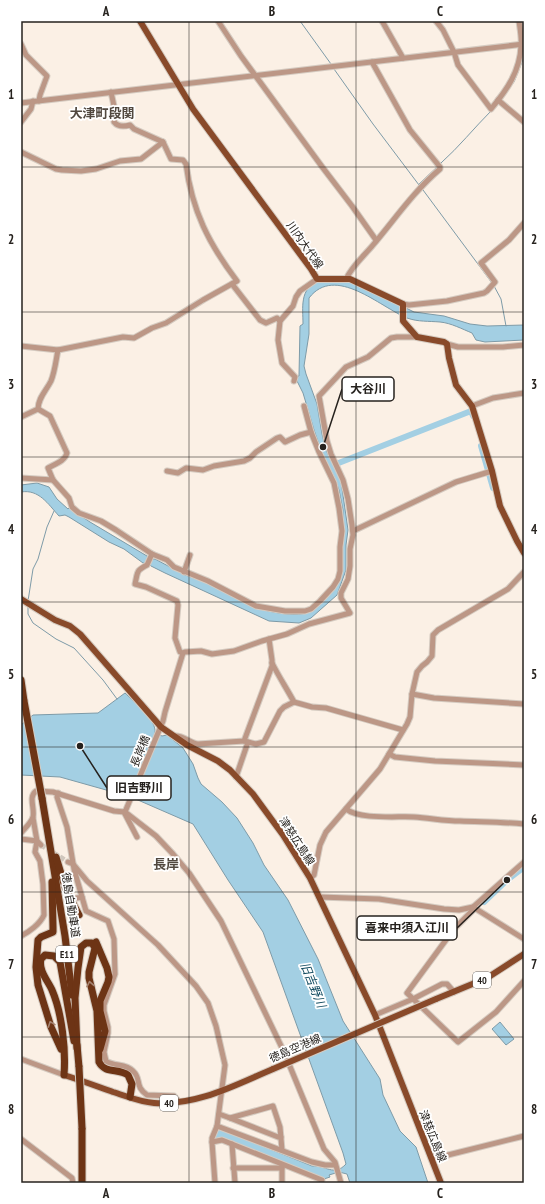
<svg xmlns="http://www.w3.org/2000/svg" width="545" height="1204" font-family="'PT Sans Narrow','Noto Sans JP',sans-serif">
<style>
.water{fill:#a3cfe3;stroke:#7e9ba8}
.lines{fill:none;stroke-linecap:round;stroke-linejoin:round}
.stream{stroke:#7e9ba8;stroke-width:1}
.river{stroke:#a3cfe3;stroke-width:6}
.minor-tunnel{stroke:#d0c7bd;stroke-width:5;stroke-dasharray:5 2.5;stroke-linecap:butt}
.minor-casing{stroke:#d5cbc1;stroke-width:7}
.major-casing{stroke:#d5cbc1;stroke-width:8}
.highway-casing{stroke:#d5cbc1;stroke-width:9}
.minor{stroke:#bc9786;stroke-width:5}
.major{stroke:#894a2a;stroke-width:6}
.highway{stroke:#6d3415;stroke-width:7}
.major-bridge-casing{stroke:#d5cbc1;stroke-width:8;stroke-linecap:butt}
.highway-bridge-casing{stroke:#d5cbc1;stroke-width:9;stroke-linecap:butt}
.major-bridge{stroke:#894a2a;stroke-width:6}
.highway-bridge{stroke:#6d3415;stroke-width:7}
.oneway{stroke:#a78573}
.grid{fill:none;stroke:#26221e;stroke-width:1;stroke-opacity:0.55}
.labels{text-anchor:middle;stroke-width:3.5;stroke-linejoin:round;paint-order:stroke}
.shield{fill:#fff;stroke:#676462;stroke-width:1}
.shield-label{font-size:10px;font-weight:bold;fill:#26221e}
.street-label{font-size:11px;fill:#26221e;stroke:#fff}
.water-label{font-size:12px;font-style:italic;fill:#104a5f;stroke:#fff}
.quarter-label{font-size:13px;font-weight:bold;fill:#51483f;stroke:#fff}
.leader{fill:none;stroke:#26221e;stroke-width:1.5}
.callout-dot{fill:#26221e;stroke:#fff;stroke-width:1.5}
.callout{fill:#fff;stroke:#26221e;stroke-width:1.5}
.callout-label{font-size:12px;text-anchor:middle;font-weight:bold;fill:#26221e}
.neatline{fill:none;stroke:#26221e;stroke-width:1.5}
.grid-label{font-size:13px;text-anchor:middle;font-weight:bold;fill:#26221e}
</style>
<rect width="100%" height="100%" fill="#fbf0e5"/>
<g class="water">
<path d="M319,281H348L356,283L414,312L444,316L470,324L487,326L524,325V340L485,342L476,340L472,333C462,329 451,323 440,322C429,321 418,322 407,318C380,307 335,264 309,298V334L304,366L306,374L317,404L322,434L326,450L341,481L348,530L346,545V570L337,595L311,618L299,623L269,621L165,573L151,566L149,564L143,563L124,549L109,542L69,517L65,515L59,516C48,504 39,489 21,492V485L37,483L49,487L57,499L68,509L69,508L90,522L152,559H155L185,575L206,582L264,610C277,613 297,617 309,612L335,587L342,548L343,510L339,490L334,477L322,453L314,430L303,393L296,379V377L299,376L300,326L303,324C303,308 299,288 319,281Z"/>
<path d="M125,693C134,702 157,720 155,733L162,736L167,735L183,748L193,764L198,778L201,784L222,802L237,818L253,843L264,865L288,900L318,959L343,1021L380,1079L383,1095L400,1131L416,1147L428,1183H350L347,1174L339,1172L329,1175L330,1177L324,1179L221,1139L215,1140L214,1137L218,1128L312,1166C326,1165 334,1177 346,1164L343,1153L263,932L228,880L193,824L131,797L60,777L21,775V725L33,715L98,713Z"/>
<path d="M500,1022L514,1039L506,1045L492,1029Z"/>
</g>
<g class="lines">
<g class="stream">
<path d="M300,21L331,64"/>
<path d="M334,69L373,124L419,185"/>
<path d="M509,88L514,82L524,57"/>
<path d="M441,163C459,147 474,128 491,111"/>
<path d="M419,184L437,167"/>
<path d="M423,190L492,283"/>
<path d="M494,286L501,299L506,326"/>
<path d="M28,601L33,569L38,559L47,527L54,511"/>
<path d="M28,606V614L33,623L56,639L74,648L103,680L117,699"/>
</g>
<g class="river">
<path d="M481,446L493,488"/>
<path d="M331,466L471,411L473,416"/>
<path d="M484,902L507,880L524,867"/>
</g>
<g class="minor-tunnel">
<path d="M41,845L68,862"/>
<path d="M49,902L73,899"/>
</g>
<defs>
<g id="minor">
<path d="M218,21L241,56L323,168L352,206L376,240"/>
<path d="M382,21L403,58"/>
<path d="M436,21L443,30L454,52L458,65L491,109C507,90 520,71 521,46C522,38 520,29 519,21"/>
<path d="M21,44L26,55L47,76L40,95L39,101"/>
<path d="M498,100L524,122"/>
<path d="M21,103L524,44"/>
<path d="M21,122L31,109L33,101"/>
<path d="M21,152L56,169L62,170L81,171L96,169L120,161L141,159L163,142"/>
<path d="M346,279C353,265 363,257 373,245C395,219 414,191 440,169V167L410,130L372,62"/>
<path d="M232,284L260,320L266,323L277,318L280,321"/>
<path d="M403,304L409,305L447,301L484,293L487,291L495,282L481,263L509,240L524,223"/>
<path d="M447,344L458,347H503L524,345"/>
<path d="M21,346L58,350L123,337L134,338L152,328L166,323L203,300L237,281C209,244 192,211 186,164L183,160L171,159L163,142L134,129L130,125C123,127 118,127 114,122V106L111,92"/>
<path d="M294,381L295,377L282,363L278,340L280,321L293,306L296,297L300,291L317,279"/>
<path d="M472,406L493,398L524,393"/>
<path d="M38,409L50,416L67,453C65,461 55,464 48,468L53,480L69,498L72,507L79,513L101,521L116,530L152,554L167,560L174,567L208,581L256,606L285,611H305L311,609L320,601L333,587L338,579L340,571V547L342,531L339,508L334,483L319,452L311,432"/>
<path d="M21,417L38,409C38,398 46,391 51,381C55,371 56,360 58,350"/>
<path d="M167,471L178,473L186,468L203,470L214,466L244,461L250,458L256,452L277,438L280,437L285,442L300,435L311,432L304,406"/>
<path d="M21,478L53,480"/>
<path d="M353,531L456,482L492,471"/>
<path d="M152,554L147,565C136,571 138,571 135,584L146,587L177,601L178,605L175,638L180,652L183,653"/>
<path d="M184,572L190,555"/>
<path d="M272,663C279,677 287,689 294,702L312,707L326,708L403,730"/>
<path d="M412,694L434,698L524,704"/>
<path d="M175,736C183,735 190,743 198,744L244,741L272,666V660L269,639"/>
<path d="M244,741L256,744L264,742L280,711L284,707L294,702"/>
<path d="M389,754L395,757L435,761L524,765"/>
<path d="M236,777L248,742"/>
<path d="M58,793L57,797L67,827L74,869L82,897L77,898"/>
<path d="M346,809C360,820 397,816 414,817C430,818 445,821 460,821C482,822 503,822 524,824"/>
<path d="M124,812L137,837"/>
<path d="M125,812L156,836L173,854L189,873L221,921L284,1052L324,1149L335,1162L341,1183"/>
<path d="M21,833C25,828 31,823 33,817C35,808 28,797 36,791L53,792L114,811L125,812L163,721L165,712L183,653L185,652L201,651L212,654L234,651L262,641L287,634L309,624L350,613L341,598V593L348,579L350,566V549L353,535L352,525L348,499L343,480L331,454L327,441L319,396L346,367L368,357L391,338L397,337H417"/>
<path d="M21,839L37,841L41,845"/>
<path d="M68,862L73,864L87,881L158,945L196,986L208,1003L216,1026L225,1065L217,1126L212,1138V1142"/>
<path d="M310,878L314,875L320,845L326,832L380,769L407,724L410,717L412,694L417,672L422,666L427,662L432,656L433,635L438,630L508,589L524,572"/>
<path d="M82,897L86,911L108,921L114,939L115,974L104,1005V1011L108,1027V1033L104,1052L106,1061C115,1067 125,1063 133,1071C142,1079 134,1086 147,1095L174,1096L179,1102"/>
<path d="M319,897L379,899L444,909L459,910L473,907L524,939"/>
<path d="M473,907L524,862"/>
<path d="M475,908L454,929L407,993L458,1042L496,1012L524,981"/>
<path d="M21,936C29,932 40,924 44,915L43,884L40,861L35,852L37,841L33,818"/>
<path d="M375,1015L413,999L442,984H447L454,992"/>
<path d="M21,1059L64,1075"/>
<path d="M219,1114L230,1118L273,1106L280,1127L282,1150"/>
<path d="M230,1118L278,1137H281"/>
<path d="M217,1126L312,1162L325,1165H335"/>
<path d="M21,1139L72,1178L73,1183"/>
<path d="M232,1144L235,1183"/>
<path d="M432,1159L524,1136"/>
<path d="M282,1165V1183"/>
<path d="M233,1168H282"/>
<path d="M215,1183L212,1142L222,1140L322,1180L321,1183"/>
</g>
<g id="major">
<path d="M140,21L193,109L311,269L317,279H350L403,304V321L417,337L444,342L447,344L449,358L456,385L472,406L492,471L500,506L517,541L524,553"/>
<path d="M21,599L55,620L70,626L80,634L161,727L187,745L218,761L230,770L253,794L283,835L310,878L375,1015L441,1183"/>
<path d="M436,999L487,978L524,954"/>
<path d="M64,1075C80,1080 96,1086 113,1092C126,1096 140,1102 154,1103C197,1106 235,1085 273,1069"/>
</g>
<g id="highway">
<path d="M21,680L24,701"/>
<path d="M42,798L65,936L72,995"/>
<path d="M56,857L66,890L79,915"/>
<path d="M52,882L53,927V932L41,937L38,940L36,967L38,985L51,1027L61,1049"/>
<path d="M96,942L107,968L109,977L108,982L100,1001V1011L105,1031L100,1049"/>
<path d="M77,1045L79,1067"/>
<path d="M77,1048L75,998L78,968L81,947L86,943H92L95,948L89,972V978L97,1011L99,1062C105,1074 118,1068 128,1075L132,1084L130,1097"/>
<path d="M64,1075C66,1050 62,1013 52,990C48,981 38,970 41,959L45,955L54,956L60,962L74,1041"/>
<path d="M82,1128V1183"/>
</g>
</defs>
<use href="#minor" class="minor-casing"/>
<use href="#major" class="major-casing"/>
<use href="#highway" class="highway-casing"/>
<use href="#minor" class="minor"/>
<use href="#major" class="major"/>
<use href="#highway" class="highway"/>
<defs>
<path id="major-bridge" d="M273,1069L436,999"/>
<g id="highway-bridge">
<path d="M24,701L42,798"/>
<path d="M79,1067L82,1128"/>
</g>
</defs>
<use href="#major-bridge" class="major-bridge-casing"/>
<use href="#highway-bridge" class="highway-bridge-casing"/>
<use href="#major-bridge" class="major-bridge"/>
<use href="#highway-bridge" class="highway-bridge"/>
</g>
<defs><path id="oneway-chevron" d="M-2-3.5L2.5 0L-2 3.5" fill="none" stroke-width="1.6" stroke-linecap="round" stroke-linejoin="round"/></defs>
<g class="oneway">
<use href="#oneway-chevron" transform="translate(90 984) rotate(-101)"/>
<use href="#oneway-chevron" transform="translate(51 1024) rotate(-110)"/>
</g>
<path class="grid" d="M189,21V1183M356,21V1183M21,167H524M21,312H524M21,457H524M21,602H524M21,747H524M21,892H524M21,1037H524"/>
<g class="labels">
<g class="shield">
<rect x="56" y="946" width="22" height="16" rx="3"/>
<rect x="473" y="972" width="18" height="16" rx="3"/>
<rect x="160" y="1095" width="18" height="16" rx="3"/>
</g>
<g class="shield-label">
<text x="67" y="958">E11</text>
<text x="482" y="984">40</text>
<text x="169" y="1107">40</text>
</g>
<g class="street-label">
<text transform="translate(305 245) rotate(55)" y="4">川内大代線</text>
<text transform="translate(140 751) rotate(-68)" y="4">長岸橋</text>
<text transform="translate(297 841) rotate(57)" y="4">津慈広島線</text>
<text transform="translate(71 905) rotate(81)" y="4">徳島自動車道</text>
<text transform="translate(295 1048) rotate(-23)" y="4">徳島空港線</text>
<text transform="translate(433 1136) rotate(68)" y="4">津慈広島線</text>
</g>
<g class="water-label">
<text transform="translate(313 985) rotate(68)" y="4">旧吉野川</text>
</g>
<g class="quarter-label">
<text x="102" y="118">大津町段関</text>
<text x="166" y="869">長岸</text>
</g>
</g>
<path class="leader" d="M323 447L342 389M80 746L107 788M507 880L457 928"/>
<g class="callout-dot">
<circle cx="323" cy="447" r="4"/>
<circle cx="80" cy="746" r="4"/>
<circle cx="507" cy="880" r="4"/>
</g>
<g class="callout">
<rect x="342" y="377" width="52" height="24" rx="4"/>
<rect x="107" y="776" width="64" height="24" rx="4"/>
<rect x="357" y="916" width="100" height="24" rx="4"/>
</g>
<g class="callout-label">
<text x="368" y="393">大谷川</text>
<text x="139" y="792">旧吉野川</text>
<text x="407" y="932">喜来中須入江川</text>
</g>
<rect width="545" height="1204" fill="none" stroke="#ffffff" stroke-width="44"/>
<rect x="22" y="22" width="501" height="1160" class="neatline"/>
<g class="grid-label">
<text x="106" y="16">A</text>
<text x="272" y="16">B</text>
<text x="440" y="16">C</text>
<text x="11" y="99">1</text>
<text x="534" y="99">1</text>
<text x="11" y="244">2</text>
<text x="534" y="244">2</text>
<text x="11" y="389">3</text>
<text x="534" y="389">3</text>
<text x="11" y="534">4</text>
<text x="534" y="534">4</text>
<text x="11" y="679">5</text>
<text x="534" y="679">5</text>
<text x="11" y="824">6</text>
<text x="534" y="824">6</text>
<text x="11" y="969">7</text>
<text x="534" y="969">7</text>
<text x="11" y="1114">8</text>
<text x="534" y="1114">8</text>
<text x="106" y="1198">A</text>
<text x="272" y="1198">B</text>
<text x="440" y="1198">C</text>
</g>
</svg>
